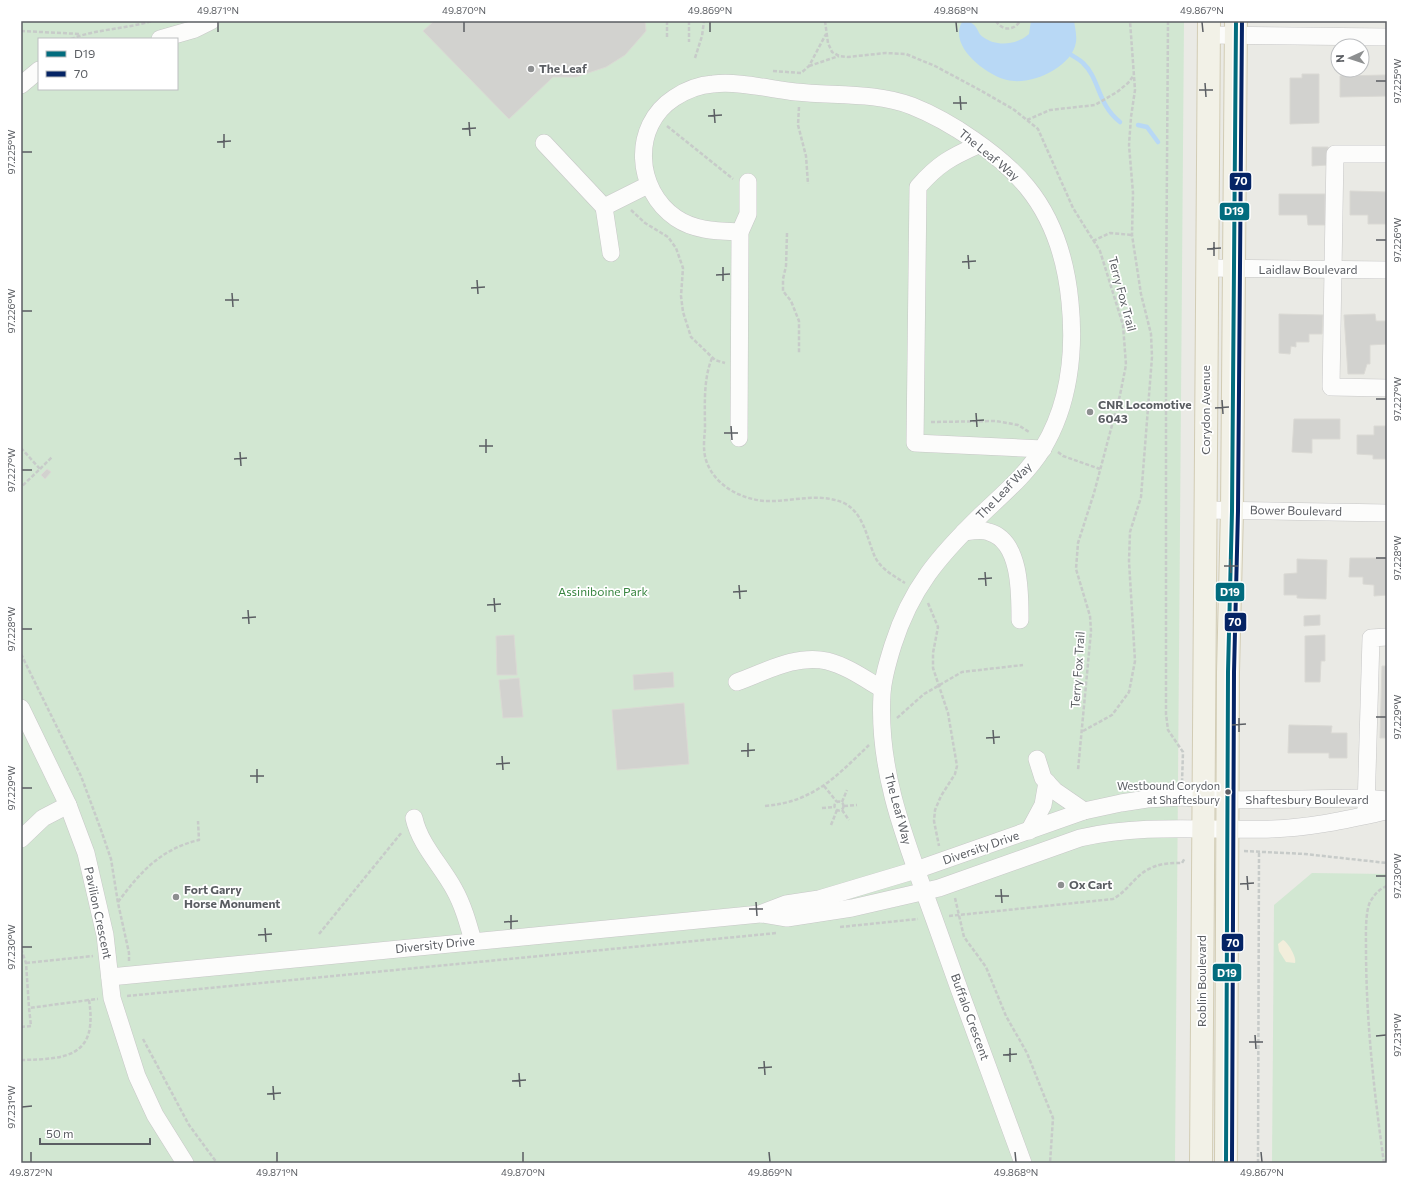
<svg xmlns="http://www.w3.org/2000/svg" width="1408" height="1184" font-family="Commissioner,sans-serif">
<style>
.green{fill:#d2e7d2;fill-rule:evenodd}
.sand{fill:#f2eedb}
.water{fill:#b8d8f5}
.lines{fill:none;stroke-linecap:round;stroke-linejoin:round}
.stream{stroke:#b8d8f5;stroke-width:4.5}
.building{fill:#d2d2cf;stroke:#dad9d4}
.minor-casing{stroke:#c7c7c7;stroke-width:18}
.major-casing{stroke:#d2ccb4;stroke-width:24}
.path{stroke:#c7cbc9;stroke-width:2.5;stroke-dasharray:4 2;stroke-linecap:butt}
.minor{stroke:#fcfcfb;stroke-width:17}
.major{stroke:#f2f1e7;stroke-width:22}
.bus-1-casing{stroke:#fff;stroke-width:7}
.bus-2-casing{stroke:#fff;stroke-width:7}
.bus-1{stroke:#026c7e;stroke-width:4}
.bus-2{stroke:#052465;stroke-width:4}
.ticks{fill:none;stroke:#5b5e63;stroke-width:1.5}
.poi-dot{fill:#8d8f90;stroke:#fff;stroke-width:1.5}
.bus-dot{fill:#5b5e63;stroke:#fff;stroke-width:1.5}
.labels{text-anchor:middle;stroke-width:3.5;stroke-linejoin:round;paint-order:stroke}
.bus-label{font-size:11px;fill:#5b5e63;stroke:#fff;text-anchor:end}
.poi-label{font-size:12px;font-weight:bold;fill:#5b5e63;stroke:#fff;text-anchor:start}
.street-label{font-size:12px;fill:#5b5e63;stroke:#fff}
.park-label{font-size:12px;fill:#388540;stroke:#fff}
.line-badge{stroke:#fff;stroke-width:1.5}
.badge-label{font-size:11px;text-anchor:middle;font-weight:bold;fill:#fff}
.neatline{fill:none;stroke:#5b5e63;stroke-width:1.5}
.ticks-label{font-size:10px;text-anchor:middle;fill:#5b5e63}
</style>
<rect width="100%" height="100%" fill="#eaeae5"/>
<g class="green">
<path d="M21,21H1184L1175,1163H21ZM39,39H177V89H39Z"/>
<path d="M1312,873L1387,874V1163H1272L1274,905Z"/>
</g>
<path class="sand" d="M1283,940C1288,942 1297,958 1295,963L1286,962L1279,951L1278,944Z"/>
<path class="water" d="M968,21C980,27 976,32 983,37C996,47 1017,45 1029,34L1031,21H1074C1075,27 1077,36 1076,42C1072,68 1030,86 1007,80C986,75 948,46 962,22Z"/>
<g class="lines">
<g class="stream">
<path d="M1070,54C1074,57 1079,59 1083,63C1100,79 1097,104 1120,122"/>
<path d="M1138,125L1147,127L1158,142"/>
</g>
</g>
<g class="building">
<path d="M434,21H645L646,31L625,55L606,67L576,77H553L509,119L423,31Z"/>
<path d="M1302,74H1319V123L1290,124V78H1302Z"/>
<path d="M1386,75L1387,96L1340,97V76Z"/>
<path d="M1312,147H1328L1327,165L1312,166Z"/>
<path d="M1350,191L1387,192V224H1368V215H1350Z"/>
<path d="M1279,194H1325V225H1308L1307,215H1279Z"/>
<path d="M1279,314L1323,315L1322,334H1309V342H1296V347L1291,346L1290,354L1279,353Z"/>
<path d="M1375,314L1376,321H1387V344L1370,345V364H1367L1364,374H1348L1344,315Z"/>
<path d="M1294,419H1340V439H1312V453L1292,452Z"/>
<path d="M1374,426H1387V459H1373V455L1357,454V435H1374Z"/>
<path d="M47,469L51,472L45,479L41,475Z"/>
<path d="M1350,558H1387V595L1374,596V585L1363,584V577H1349Z"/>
<path d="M1297,559L1327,560L1326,599L1297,598V595H1284V574L1297,573Z"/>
<path d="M1320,615V625L1304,626V616Z"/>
<path d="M514,635L517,675H497L496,636Z"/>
<path d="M1325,635V661H1321L1320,682H1305V636Z"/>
<path d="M1382,666H1387V738H1380Z"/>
<path d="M673,672L674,687L634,690L633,675Z"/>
<path d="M519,678L523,717L503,718L499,680Z"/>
<path d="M684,703L689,764L617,770L612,710Z"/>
<path d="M1289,725L1332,726L1331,733H1347V758H1329V753H1288Z"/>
<path d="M21,1000L23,1024H21Z"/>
</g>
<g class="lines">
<defs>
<g id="minor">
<path d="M1209,35L1387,37"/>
<path d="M160,39L195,29L211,21"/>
<path d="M21,85L39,70"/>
<path d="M544,143L604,207L648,185"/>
<path d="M978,145C951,157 938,164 918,187L915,443L1043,449"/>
<path d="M1387,154H1335L1331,387L1387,388"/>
<path d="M604,207L611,253"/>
<path d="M740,232C718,231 695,231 676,218C635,190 631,126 674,98C686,90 699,85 713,84C739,81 769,89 796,92C834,96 876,92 912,106C950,121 1001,155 1027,187C1054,220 1066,260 1070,302C1075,352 1069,405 1043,448C1027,474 1003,494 981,515C939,556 911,588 893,645C888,661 883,677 882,694C877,777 910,851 937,927C965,1006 994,1085 1023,1163"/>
<path d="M1206,268L1387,270"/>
<path d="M739,438L740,232L748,214V182"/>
<path d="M1205,510L1387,513"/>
<path d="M964,532C972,531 982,529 989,532C1021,541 1020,594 1020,620"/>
<path d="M737,682C765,672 796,654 827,661C847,666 865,679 882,689"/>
<path d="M21,708L68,805L86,853L105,935L112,998L137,1076L155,1115L185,1163"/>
<path d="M1037,759L1043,778L1055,791L1084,811"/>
<path d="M1366,809L1371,638L1387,637"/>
<path d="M414,818C420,845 441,865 454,889C463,905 468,923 473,941"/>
<path d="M1029,831L1043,805L1047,782"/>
<path d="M21,839L43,818L68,805"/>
<path d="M762,914L787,918L852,908L939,888L1080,838C1146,823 1207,831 1272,829C1311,828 1349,819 1387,811"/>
<path d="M110,977L760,914L786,904L819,899L916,870L1084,811L1121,803L1147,799L1182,797L1229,800L1365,798L1387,800"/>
</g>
<g id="major">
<path d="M1201,1163L1209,21"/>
<path d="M1226,1163L1228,672L1232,511L1236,21"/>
</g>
</defs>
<use href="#minor" class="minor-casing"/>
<use href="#major" class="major-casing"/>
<g class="path">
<path d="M667,21V37"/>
<path d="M689,21V42"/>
<path d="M825,21L828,43L832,52L839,56L848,57L886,53L906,54L935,66L978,89L1013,109L1038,129L1073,208L1100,251L1123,325L1126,365L1120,395L1094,493L1078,543L1076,569L1090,616L1091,631L1078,770"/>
<path d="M996,21C1002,31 1014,31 1020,21"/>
<path d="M1168,21L1166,306V714L1168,730L1183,752L1182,783"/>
<path d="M21,31L81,34"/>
<path d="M71,39C96,29 126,29 152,21"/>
<path d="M695,58L702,36L704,21"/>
<path d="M809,66L839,56"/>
<path d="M773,71L801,73L809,66L826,34"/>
<path d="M799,107L798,125L806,156L808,184"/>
<path d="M1027,120L1050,110L1095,105L1117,92L1128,83L1134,75"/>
<path d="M667,126L733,179"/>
<path d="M631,210L645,223L668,237L676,248L683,268L681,296L683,312L691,337L715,360L725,363"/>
<path d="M787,233L786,266L783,279V291L791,301L799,321V353"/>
<path d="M1093,241L1110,233L1132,235"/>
<path d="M712,358C703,380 705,406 705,430C704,439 703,451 706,460C714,485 740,499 765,501C792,502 818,492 844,503C864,513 867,539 875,557C881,569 894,576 905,583"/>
<path d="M931,422L996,421L1018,425L1029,432"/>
<path d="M21,448L40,469L21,487"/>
<path d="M1058,452L1063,456L1100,469"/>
<path d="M40,469L52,457"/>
<path d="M928,603L938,627L933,653V668L948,713L957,766L955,774L941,796L935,810L934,821L939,846"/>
<path d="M21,654L81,776L101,830L111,859L118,903L129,953V961"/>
<path d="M897,718L924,694L962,672L1023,665"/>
<path d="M1083,731L1112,715L1129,692L1135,661L1129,561L1130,532L1141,497L1152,357L1151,334L1141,294L1132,235L1133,193L1129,145L1131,117L1135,90L1130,21"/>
<path d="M824,786L837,802"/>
<circle cx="839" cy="806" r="4.5"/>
<path d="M842,802L847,790"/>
<path d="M765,806C813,802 836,777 869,745"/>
<path d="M844,806L857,805"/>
<path d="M822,808L835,807"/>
<path d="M842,810L849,820"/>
<path d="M831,825L837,810"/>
<path d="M1244,851L1305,854L1387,863"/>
<path d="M955,898L964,937L986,967L1006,1016L1027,1053L1053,1118L1050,1163"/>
<path d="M118,902C141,871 161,849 199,840L198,821"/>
<path d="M949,916L1113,899C1128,891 1136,874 1151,868C1161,863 1172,863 1182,863L1185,858"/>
<path d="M840,927L918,919"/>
<path d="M319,934L402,832"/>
<path d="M21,949L26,963L29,1008"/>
<path d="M26,963L93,956"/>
<path d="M127,996L777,933"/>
<path d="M21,1027L31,1026L29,1008L89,1000"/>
<path d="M143,1039L189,1125L217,1163"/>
<path d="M21,1060C67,1059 98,1057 89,1000L98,999"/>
<path d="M1258,1163L1259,853"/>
<path d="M1384,1163C1374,1092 1366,1020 1366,948C1366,936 1365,913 1370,902C1374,895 1379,889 1387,886"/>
</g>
<use href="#minor" class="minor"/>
<use href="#major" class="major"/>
<defs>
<path id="bus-1" d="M1226,1163L1228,672L1232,511L1236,21"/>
<path id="bus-2" d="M1232,1163L1234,672L1238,511L1242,21"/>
</defs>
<use href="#bus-1" class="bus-1-casing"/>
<use href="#bus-2" class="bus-2-casing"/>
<use href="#bus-1" class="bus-1"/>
<use href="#bus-2" class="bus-2"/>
</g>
<path class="ticks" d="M218,22V32M464,22V32M710,22V32M956,22L957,32M1202,22L1203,32M1376,81H1386M1205,83L1206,97M1199,90H1213M960,96L961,110M953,103H967M714,109L715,123M708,116L722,115M469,122L470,136M462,129L476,128M224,134V148M217,142L231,141M22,152H32M1376,240H1386M1214,242V256M1207,249L1221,248M968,255L969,269M962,262L976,261M723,267V281M716,275L730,274M477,280L478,294M471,288L485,287M232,293L233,307M225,300H239M22,311H32M1376,399H1386M1222,400L1223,414M1215,408L1229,407M976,413L977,427M970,421L984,420M731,426L732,440M724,433H738M486,439V453M479,446H493M240,452L241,466M234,459L247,458M22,470H32M1376,558H1386M1230,559L1231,573M1224,566H1238M985,572L986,586M978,579L992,578M739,585L740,599M733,592L747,591M494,598L495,612M487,605L501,604M248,610L249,624M242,618L256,617M22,629H32M1376,717H1386M1239,718V732M1232,725L1246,724M993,730L994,744M986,738L1000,737M748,743V757M741,751L755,750M502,756L503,770M496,764L510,763M257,769V783M250,776H264M22,788H32M1247,876L1248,890M1376,876H1386M1240,884L1254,883M1001,889L1002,903M995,896H1009M756,902L757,916M749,909H763M511,915V929M504,922L518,921M265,928L266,942M258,935L272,934M22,947H32M1255,1035L1256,1049M1376,1036L1386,1035M1249,1042H1263M1010,1048V1062M1003,1055L1017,1054M764,1061L765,1075M758,1068L772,1067M519,1073L520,1087M512,1081L526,1080M273,1086L274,1100M267,1094L281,1093M22,1107L32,1106M31,1152V1162M277,1152V1162M523,1152V1162M769,1152L770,1162M1015,1152L1016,1162M1261,1152L1262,1162"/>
<g class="poi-dot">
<circle cx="531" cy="69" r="4"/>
<circle cx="1090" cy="412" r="4"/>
<circle cx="1061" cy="885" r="4"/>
<circle cx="176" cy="897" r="4"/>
</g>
<circle class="bus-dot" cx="1228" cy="792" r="3.5"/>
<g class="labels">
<g class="bus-label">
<text x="1220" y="790">Westbound Corydon<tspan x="1220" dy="14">at Shaftesbury</tspan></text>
</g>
<g class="poi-label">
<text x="539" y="73">The Leaf</text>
<text x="1098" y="409">CNR Locomotive<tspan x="1098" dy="14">6043</tspan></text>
<text x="1069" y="889">Ox Cart</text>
<text x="184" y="894">Fort Garry<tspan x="184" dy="14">Horse Monument</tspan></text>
</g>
<g class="street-label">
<text transform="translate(989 155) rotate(39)" y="4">The Leaf Way</text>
<text x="1308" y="274">Laidlaw Boulevard</text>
<text transform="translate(1122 294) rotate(75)" y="4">Terry Fox Trail</text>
<text transform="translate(1206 410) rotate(-90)" y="4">Corydon Avenue</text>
<text transform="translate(1004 491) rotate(-46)" y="4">The Leaf Way</text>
<text transform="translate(1296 511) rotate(1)" y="4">Bower Boulevard</text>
<text transform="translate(1078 670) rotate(-86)" y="4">Terry Fox Trail</text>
<text x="1307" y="804">Shaftesbury Boulevard</text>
<text transform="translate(898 809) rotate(75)" y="4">The Leaf Way</text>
<text transform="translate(981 848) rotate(-19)" y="4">Diversity Drive</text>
<text transform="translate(98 913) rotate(78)" y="4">Pavilion Crescent</text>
<text transform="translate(435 945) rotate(-6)" y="4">Diversity Drive</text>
<text transform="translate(1202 981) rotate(-90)" y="4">Roblin Boulevard</text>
<text transform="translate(970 1017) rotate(70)" y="4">Buffalo Crescent</text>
</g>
<g class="park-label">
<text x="603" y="596">Assiniboine Park</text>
</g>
</g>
<g class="line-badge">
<rect x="1229" y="172" width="23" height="19" rx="4" fill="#052465"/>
<rect x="1219" y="202" width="31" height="19" rx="4" fill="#026c7e"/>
<rect x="1215" y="582" width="30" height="20" rx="4" fill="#026c7e"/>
<rect x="1224" y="612" width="23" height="20" rx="4" fill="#052465"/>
<rect x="1221" y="933" width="23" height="19" rx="4" fill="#052465"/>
<rect x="1212" y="963" width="30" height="19" rx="4" fill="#026c7e"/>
</g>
<g class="badge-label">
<text x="1241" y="185">70</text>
<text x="1234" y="215">D19</text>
<text x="1230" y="596">D19</text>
<text x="1235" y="626">70</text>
<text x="1233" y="947">70</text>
<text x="1227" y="977">D19</text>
</g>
<rect width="1408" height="1184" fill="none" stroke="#ffffff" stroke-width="44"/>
<rect x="38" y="38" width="140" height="52" fill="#ffffff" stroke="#bdbfc1"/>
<rect x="46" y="51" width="20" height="6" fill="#026c7e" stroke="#bdbfc1"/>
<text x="74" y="58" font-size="12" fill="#5b5e63">D19</text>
<rect x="46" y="71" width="20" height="6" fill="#052465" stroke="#bdbfc1"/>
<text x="74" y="78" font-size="12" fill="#5b5e63">70</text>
<g transform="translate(1350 58) rotate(267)"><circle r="19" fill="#ffffff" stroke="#bdbfc1"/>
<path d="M0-3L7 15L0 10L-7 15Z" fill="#8d8f90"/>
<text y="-6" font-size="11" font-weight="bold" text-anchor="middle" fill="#5b5e63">N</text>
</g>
<path d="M40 1138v6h110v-6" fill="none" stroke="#5b5e63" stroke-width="2"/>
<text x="46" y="1138" font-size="12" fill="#5b5e63" stroke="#ffffff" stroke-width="3" paint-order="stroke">50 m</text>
<rect x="22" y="22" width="1364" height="1140" class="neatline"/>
<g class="ticks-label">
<text x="218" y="14">49.871°N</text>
<text x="464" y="14">49.870°N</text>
<text x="710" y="14">49.869°N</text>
<text x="956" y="14">49.868°N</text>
<text x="1202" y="14">49.867°N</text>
<text transform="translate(1397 81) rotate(-90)" y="4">97.225°W</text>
<text transform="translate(11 152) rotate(-90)" y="4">97.225°W</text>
<text transform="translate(1397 240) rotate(-90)" y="4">97.226°W</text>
<text transform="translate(11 311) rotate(-90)" y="4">97.226°W</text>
<text transform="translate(1397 399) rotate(-90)" y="4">97.227°W</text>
<text transform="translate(11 470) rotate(-90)" y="4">97.227°W</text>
<text transform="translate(1397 558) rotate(-90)" y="4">97.228°W</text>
<text transform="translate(11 629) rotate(-90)" y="4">97.228°W</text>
<text transform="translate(1397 717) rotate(-90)" y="4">97.229°W</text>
<text transform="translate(11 788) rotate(-90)" y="4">97.229°W</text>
<text transform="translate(1397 876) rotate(-90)" y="4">97.230°W</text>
<text transform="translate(11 947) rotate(-90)" y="4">97.230°W</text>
<text transform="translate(1397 1035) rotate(-90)" y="4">97.231°W</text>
<text transform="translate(11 1107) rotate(-90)" y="4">97.231°W</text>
<text x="31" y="1176">49.872°N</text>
<text x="277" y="1176">49.871°N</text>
<text x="523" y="1176">49.870°N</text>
<text x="770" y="1176">49.869°N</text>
<text x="1016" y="1176">49.868°N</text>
<text x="1262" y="1176">49.867°N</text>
</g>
</svg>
